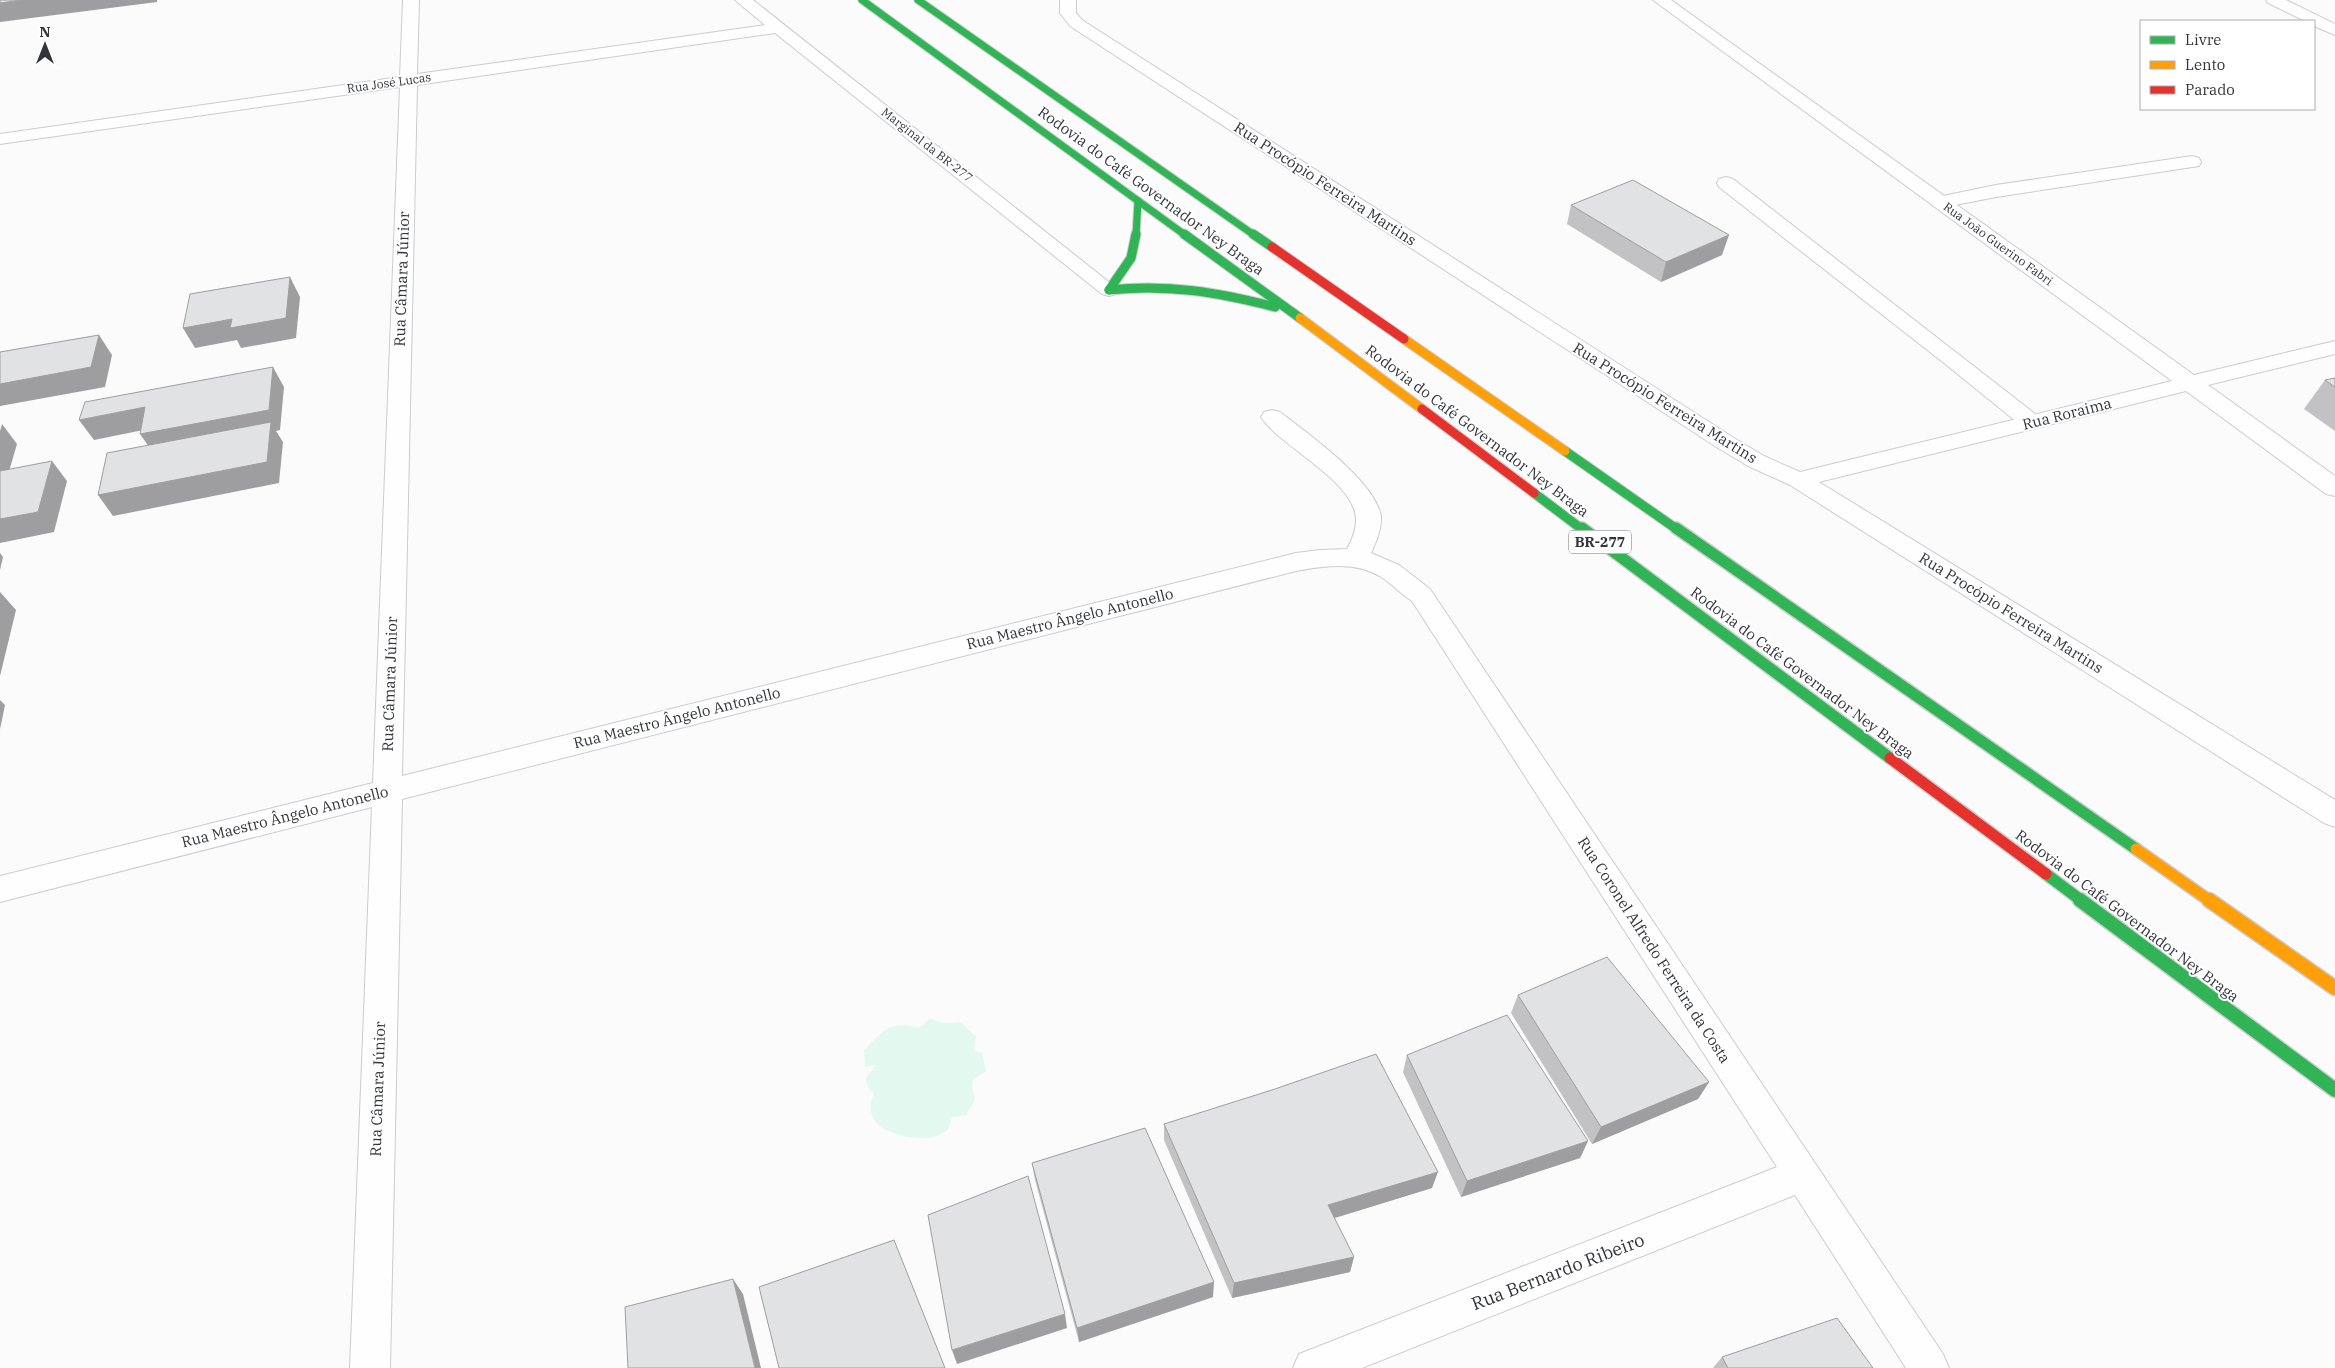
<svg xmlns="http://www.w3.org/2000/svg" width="2335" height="1368" font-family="'IBM Plex Serif',serif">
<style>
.green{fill:#e3f9ef}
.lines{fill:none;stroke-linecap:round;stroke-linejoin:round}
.lane-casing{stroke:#cbccce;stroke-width:2}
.street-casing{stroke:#cbccce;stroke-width:2}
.fast-far3-casing{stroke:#cbccce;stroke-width:9}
.fast-far2-casing{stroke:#cbccce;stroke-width:11}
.fast-far1-casing{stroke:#cbccce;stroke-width:14}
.fast-casing{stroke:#cbccce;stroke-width:17}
.slow-far2-casing{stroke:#cbccce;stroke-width:11}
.slow-far1-casing{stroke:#cbccce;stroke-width:14}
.slow-casing{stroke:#cbccce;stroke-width:17}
.jam-far1-casing{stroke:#cbccce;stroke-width:11}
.jam-casing{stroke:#cbccce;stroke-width:14}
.lane{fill:#fefeff;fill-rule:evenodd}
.street{fill:#fefeff;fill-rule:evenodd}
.fast-far3{stroke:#30b455;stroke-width:7}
.fast-far2{stroke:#30b455;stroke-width:9}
.fast-far1{stroke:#30b455;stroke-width:11}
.fast{stroke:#30b455;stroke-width:14}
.slow-far2{stroke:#ff9f0a;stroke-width:9}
.slow-far1{stroke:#ff9f0a;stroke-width:11}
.slow{stroke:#ff9f0a;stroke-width:14}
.jam-far1{stroke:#e5322d;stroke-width:9}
.jam{stroke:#e5322d;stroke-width:11}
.wall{fill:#c2c2c4}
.shaded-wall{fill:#9e9ea0}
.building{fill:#e1e2e4;stroke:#9e9ea0}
.labels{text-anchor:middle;stroke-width:4;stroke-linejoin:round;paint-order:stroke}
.far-street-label{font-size:12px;fill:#33353a;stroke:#fff}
.shield{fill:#fff;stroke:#707275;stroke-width:1}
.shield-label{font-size:14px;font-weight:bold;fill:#33353a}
.street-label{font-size:15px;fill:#33353a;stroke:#fff}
.near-street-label{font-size:18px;fill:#33353a;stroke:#fff}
</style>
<rect width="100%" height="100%" fill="#fbfbfc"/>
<path class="green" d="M930,1019L944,1023L960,1022L976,1036L974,1051L982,1053L986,1071L973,1080L972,1088L975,1099L966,1115L952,1117L948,1130C944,1132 938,1136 934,1137C907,1142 857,1129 874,1094L868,1087L866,1078L876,1065L865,1067L864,1051C882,1031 890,1020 919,1028Z"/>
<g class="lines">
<defs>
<g id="lane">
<path d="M2192,156L2199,158L2201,162L2199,166L1996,197L1940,208L1933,206L1930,202L1933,198L1996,185Z"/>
<path d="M1726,177L1733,179L2039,417L2042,422L2039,427L2031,429L2023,427L1944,363L1719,187L1717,183L1719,179Z"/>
</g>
<g id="street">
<path d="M403,0H419L417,74L765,25L735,0H753L1119,290L1116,294L1109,296L1102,294L775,33L417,85L402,776L1296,553L1320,550L1347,549C1352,540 1356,530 1356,520C1356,481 1280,447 1261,417L1264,412L1272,410L1280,412C1308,434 1375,481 1381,516C1382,529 1376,542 1371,553L1399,565L1430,589L1943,1354L1949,1368H1906L1795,1195L1362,1368H1293L1299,1354L1777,1167L1412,601C1401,594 1392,584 1381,577C1355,561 1324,566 1296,571L402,799L390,1368H350L372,807L0,902V876L373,783L400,87L0,144V134L400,77Z"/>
<path d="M1060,0H1076V13L1082,20L1734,438L1764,456L1800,472L2172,381L1653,0H1671L2194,375L2335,341V354L2208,385L2335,476V496L2326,494L2186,391L1819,482L2335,800V827L2324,823L1790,485L1748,466L1718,448L1070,26L1060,13Z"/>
<path d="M2266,0H2286L2335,24V35L2314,26V21H2305L2268,3Z"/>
</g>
<g id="fast-far3">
<path d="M862,0L1185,235"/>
<path d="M918,0L1254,235"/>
<path d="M1136,235L1138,201"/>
</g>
<g id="fast-far2">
<path d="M1184,234L1300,318"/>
<path d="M1253,234L1272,247"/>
<path d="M1109,290C1169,284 1217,292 1275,307"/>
<path d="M1109,290L1131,258L1136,234"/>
<path d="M1565,451L1678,530"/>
<path d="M1534,493L1583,530"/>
</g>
<g id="fast-far1">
<path d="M1582,528L1890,758"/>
<path d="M1676,528L2136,849"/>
<path d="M2046,874L2082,901"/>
</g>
<path id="fast" d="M2080,900L2335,1090"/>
<g id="slow-far2">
<path d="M1300,318L1422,409"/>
<path d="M1404,339L1565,451"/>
</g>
<path id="slow-far1" d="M2136,849L2210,901"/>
<path id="slow" d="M2209,900L2335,988"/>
<g id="jam-far1">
<path d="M1272,247L1404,339"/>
<path d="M1422,409L1534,493"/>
</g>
<path id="jam" d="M1890,758L2046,874"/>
</defs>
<use href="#lane" class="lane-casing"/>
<use href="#street" class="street-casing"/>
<use href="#fast-far3" class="fast-far3-casing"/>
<use href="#fast-far2" class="fast-far2-casing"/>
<use href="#fast-far1" class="fast-far1-casing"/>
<use href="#fast" class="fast-casing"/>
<use href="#slow-far2" class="slow-far2-casing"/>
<use href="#slow-far1" class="slow-far1-casing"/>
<use href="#slow" class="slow-casing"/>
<use href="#jam-far1" class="jam-far1-casing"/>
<use href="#jam" class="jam-casing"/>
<use href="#lane" class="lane"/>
<use href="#street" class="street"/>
<use href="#fast-far3" class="fast-far3"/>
<use href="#fast-far2" class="fast-far2"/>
<use href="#fast-far1" class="fast-far1"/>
<use href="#fast" class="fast"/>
<use href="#slow-far2" class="slow-far2"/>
<use href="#slow-far1" class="slow-far1"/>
<use href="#slow" class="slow"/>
<use href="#jam-far1" class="jam-far1"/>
<use href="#jam" class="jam"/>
</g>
<g class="wall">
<path d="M1571,205L1722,255L1661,282L1567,224Z"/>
<path d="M2335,378V431L2304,409L2325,380Z"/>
<path d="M1518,995L1709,1082L1698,1099L1592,1144L1511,1013Z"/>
<path d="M1407,1055L1588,1141L1580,1158L1461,1197L1403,1072Z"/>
<path d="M1164,1124L1432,1188L1334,1218L1354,1257L1350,1272L1232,1298L1164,1140Z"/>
<path d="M1032,1163L1213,1297L1079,1342L1035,1180Z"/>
<path d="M1722,1357L1873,1368H1713Z"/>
</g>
<g class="shaded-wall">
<path d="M22,0H157V2L0,22V3Z"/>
<path d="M1729,235L1722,255L1661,282L1666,262Z"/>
<path d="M290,277L300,297L296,338L241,348L237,340L195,348L183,328L232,319Z"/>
<path d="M99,335L112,355L105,387L0,406V384Z"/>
<path d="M273,367L284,387L280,430L276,431L283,442L279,483L113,516L98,495L154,454L140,434Z"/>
<path d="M145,407L158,427L94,440L79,420Z"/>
<path d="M2,424L17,444L5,485L0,486V431Z"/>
<path d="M52,461L67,481L54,532L0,543V519Z"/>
<path d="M0,553L3,557L0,570Z"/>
<path d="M0,592L16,610L0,676Z"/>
<path d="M0,700L5,705L0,729Z"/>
<path d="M1709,1082L1698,1099L1592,1144L1601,1127Z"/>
<path d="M1588,1141L1580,1158L1461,1197L1467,1181Z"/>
<path d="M1438,1172L1432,1188L1325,1221L1328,1205Z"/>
<path d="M1354,1257L1350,1272L1232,1298L1234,1283Z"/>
<path d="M733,1279L743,1294L761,1368H755Z"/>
<path d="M1214,1282L1213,1297L1079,1342L1077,1328Z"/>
<path d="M1065,1314L1067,1328L957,1364L952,1350Z"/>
</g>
<g class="building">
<path d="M0,0H22L0,3Z"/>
<path d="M1633,180L1729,235L1666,262L1571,205Z"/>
<path d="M290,277L286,318L230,328L232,319L183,328L190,294Z"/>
<path d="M99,335L91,367L0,384V352Z"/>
<path d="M273,367L269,410L140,434L145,407L79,420L85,402Z"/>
<path d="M2335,378V387L2325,380Z"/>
<path d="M271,422L267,462L98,495L107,453Z"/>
<path d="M52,461L38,512L0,519V471Z"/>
<path d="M1607,957L1709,1082L1601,1127L1518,995Z"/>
<path d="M1507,1015L1588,1141L1467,1181L1407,1055Z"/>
<path d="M1376,1054L1438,1172L1328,1205L1354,1257L1234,1283L1164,1124L1272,1090Z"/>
<path d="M1145,1128L1214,1282L1077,1328L1032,1163Z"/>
<path d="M1028,1176L1065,1314L952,1350L928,1215Z"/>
<path d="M894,1240L945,1368H779L759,1287Z"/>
<path d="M733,1279L755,1368H628L625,1307Z"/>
<path d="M1837,1318L1873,1368H1728L1722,1357Z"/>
</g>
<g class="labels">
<g class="far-street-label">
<text transform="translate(389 83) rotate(-8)" y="4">Rua José Lucas</text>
<text transform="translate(927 145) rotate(38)" y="4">Marginal da BR-277</text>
<text transform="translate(1998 244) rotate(36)" y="4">Rua João Guerino Fabri</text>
</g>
<rect class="shield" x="1569" y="530.5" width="62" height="23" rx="4"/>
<g class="shield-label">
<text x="1600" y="547">BR-277</text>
</g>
<g class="street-label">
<text transform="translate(1325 184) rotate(33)" y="5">Rua Procópio Ferreira Martins</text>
<text transform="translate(1151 191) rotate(36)" y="5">Rodovia do Café Governador Ney Braga</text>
<text transform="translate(402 279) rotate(-88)" y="5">Rua Câmara Júnior</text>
<text transform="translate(1665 403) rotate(32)" y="5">Rua Procópio Ferreira Martins</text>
<text transform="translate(2067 414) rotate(-14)" y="5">Rua Roraima</text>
<text transform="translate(1477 431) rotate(37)" y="5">Rodovia do Café Governador Ney Braga</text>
<text transform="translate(2011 613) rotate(32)" y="5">Rua Procópio Ferreira Martins</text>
<text transform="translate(1070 619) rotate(-14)" y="5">Rua Maestro Ângelo Antonello</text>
<text transform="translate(1802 673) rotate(37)" y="5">Rodovia do Café Governador Ney Braga</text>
<text transform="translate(390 684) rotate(-88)" y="5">Rua Câmara Júnior</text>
<text transform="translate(677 718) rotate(-14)" y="5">Rua Maestro Ângelo Antonello</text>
<text transform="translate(285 817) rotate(-14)" y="5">Rua Maestro Ângelo Antonello</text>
<text transform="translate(2127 916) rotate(37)" y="5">Rodovia do Café Governador Ney Braga</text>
<text transform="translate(1654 950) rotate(57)" y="5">Rua Coronel Alfredo Ferreira da Costa</text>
<text transform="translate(378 1089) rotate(-88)" y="5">Rua Câmara Júnior</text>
</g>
<g class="near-street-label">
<text transform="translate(1558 1272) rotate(-21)" y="6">Rua Bernardo Ribeiro</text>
</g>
</g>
<rect x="2140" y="20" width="175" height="90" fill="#ffffff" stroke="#adaeb0"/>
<rect x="2150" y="36" width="25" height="8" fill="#30b455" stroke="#adaeb0"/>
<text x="2185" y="45" font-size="15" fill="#33353a">Livre</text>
<rect x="2150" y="61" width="25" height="8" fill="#ff9f0a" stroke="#adaeb0"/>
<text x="2185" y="70" font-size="15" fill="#33353a">Lento</text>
<rect x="2150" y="86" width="25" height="8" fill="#e5322d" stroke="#adaeb0"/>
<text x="2185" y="95" font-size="15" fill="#33353a">Parado</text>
<g transform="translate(45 45)" stroke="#ffffff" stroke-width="4" paint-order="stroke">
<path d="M0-4L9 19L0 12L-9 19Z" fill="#33353a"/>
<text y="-8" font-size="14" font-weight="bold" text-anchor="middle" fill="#33353a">N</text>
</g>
</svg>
